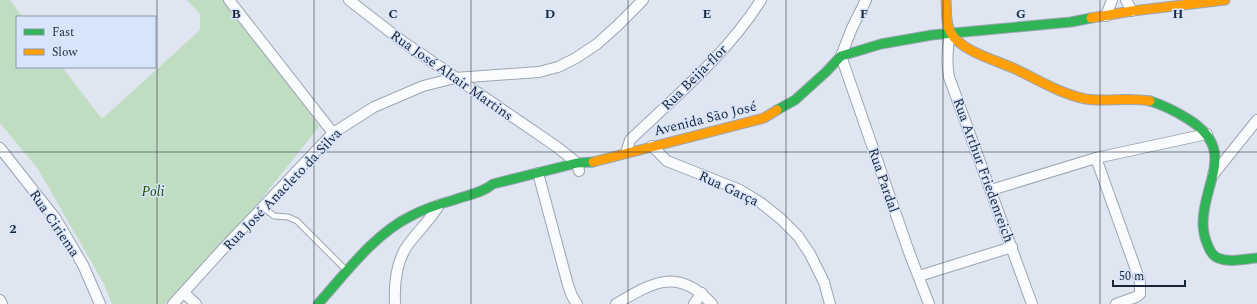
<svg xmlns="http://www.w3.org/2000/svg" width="1257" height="304" font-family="Spectral,serif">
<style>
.green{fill:#c0dcc1}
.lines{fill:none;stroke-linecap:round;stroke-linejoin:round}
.lane-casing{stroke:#9ca5b3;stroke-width:7}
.street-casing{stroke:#9ca5b3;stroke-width:12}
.fast-casing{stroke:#9ca5b3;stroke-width:11}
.slow-casing{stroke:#9ca5b3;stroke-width:11}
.lane{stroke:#fafbfd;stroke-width:5}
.street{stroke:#fafbfd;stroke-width:10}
.fast{stroke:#30b455;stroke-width:9}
.slow{stroke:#ff9f0a;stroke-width:9}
.grid{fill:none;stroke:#192638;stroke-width:1;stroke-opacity:0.55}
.labels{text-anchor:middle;stroke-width:3;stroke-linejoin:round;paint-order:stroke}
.street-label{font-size:14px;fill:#192638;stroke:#d7e4f9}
.park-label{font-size:14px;font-style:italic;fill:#195100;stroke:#d7e4f9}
.grid-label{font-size:13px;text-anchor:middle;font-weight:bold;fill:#192638;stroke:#d7e4f9;stroke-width:3;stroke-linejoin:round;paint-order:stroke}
</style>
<rect width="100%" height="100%" fill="#dfe6f1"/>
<path class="green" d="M0,0H10L23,17H17V67H62L102,119L200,30V14L187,0H228L238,12L319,127L205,269L165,304H112L104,284L38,169L0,123Z"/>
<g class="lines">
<defs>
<path id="lane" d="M263,207L274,216L288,217L297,221L347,271"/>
<g id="street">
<path d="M229,0L333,133"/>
<path d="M349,0L402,41L557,147L577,163L579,171"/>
<path d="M866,0L852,28L841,56L909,252L929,304"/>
<path d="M1126,0L1132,11"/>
<path d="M1106,16L1112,0"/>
<path d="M950,34C947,49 946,61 949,77L1032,304"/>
<path d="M652,146L667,161L740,190L761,203L781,219L798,236L810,254L824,282L830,304"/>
<path d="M0,148L56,219L83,265L100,304"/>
<path d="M626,153L630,140C676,96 727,54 761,0"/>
<path d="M1096,158L1140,281V294L1136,297L1116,304"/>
<path d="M538,173L568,285L572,296L577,304"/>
<path d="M1213,175L1257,120"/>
<path d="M991,190L1096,158L1207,134"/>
<path d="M919,276L1012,247"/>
<path d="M184,293L196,304"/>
<path d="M0,300L2,304"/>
<path d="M173,304L222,250L333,133L374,107L423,86L455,78L539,72L558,67L576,58L597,44L617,26L643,0"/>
<path d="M395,304C394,282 396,259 410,242C420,229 431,219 439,205"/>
<path d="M616,304C653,282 678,267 712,304"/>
<path d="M694,304L702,293"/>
</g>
<g id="fast">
<path d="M1150,101C1163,105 1177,112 1188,119C1238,150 1203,182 1203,223C1203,232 1205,239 1208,246C1210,251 1213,256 1218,258C1230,263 1245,259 1257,258"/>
<path d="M777,110L795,100L826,72L841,56L881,44L932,35L1071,22L1091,18"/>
<path d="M318,304C345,274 374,234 411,216C424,209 439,204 454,200C468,195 482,193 493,184L577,163L593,162"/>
</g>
<g id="slow">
<path d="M946,0C947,10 945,24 951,33C961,51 995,60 1013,68C1037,79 1060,94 1086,99C1107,102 1129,97 1150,101"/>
<path d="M1091,18L1132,11L1225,0"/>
<path d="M593,162L764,118L777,110"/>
</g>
</defs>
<use href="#lane" class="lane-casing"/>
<use href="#street" class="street-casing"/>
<use href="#fast" class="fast-casing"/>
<use href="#slow" class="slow-casing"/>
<use href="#lane" class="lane"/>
<use href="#street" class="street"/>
<use href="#fast" class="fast"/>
<use href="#slow" class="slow"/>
</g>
<path class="grid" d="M157,0V304M314,0V304M471,0V304M628,0V304M786,0V304M943,0V304M1100,0V304M0,152H1257"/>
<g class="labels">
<g class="street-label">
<text transform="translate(452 75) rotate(35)" y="5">Rua José Altair Martins</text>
<text transform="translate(694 77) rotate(-45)" y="5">Rua Beija-flor</text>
<text transform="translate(705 118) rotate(-14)" y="5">Avenida São José</text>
<text transform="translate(984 170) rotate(70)" y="5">Rua Arthur Friedenreich</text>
<text transform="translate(884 180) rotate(71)" y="5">Rua Pardal</text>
<text transform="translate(729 188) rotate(25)" y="5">Rua Garça</text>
<text transform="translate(282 189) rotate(-46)" y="5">Rua José Anacleto da Silva</text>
<text transform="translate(55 223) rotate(56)" y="5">Rua Ciriema</text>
</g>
<g class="park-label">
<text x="153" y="196">Poli</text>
</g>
</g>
<g class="grid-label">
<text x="236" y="18">B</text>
<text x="393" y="18">C</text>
<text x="550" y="18">D</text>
<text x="707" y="18">E</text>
<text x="864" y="18">F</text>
<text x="1021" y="18">G</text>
<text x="1178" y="18">H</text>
<text x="13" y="233">2</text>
</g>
<rect x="16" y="16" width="140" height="52" fill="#d7e4f9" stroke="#8b98ac"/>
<rect x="24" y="29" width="20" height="6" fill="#30b455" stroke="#8b98ac"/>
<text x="52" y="36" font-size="12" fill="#192638">Fast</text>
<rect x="24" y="49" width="20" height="6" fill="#ff9f0a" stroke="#8b98ac"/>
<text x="52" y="56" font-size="12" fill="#192638">Slow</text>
<path d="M1113 280v6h72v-6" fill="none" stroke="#192638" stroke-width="2"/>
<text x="1119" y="280" font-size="12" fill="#192638" stroke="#d7e4f9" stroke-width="3" paint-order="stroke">50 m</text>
</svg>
